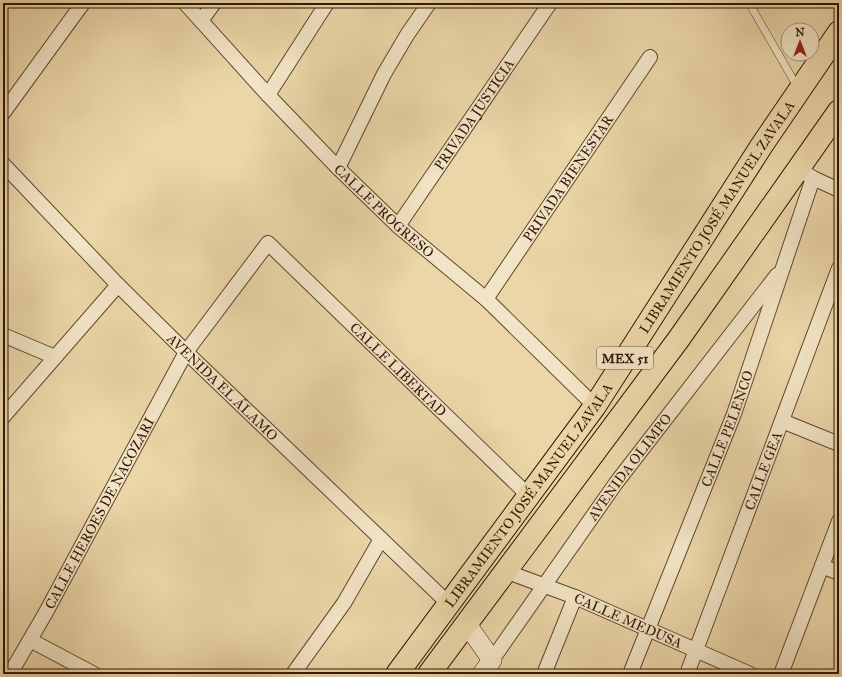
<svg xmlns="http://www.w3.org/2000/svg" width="842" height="677" font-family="'IM FELL Great Primer',serif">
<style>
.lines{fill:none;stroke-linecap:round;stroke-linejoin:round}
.lane-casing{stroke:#5f472d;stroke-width:8}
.street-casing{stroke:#5f472d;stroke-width:16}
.secondary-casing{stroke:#301704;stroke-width:20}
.primary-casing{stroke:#301704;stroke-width:24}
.lane{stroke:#f2e4c6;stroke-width:7}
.street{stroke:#f2e4c6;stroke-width:14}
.secondary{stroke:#f2e4c6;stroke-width:19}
.primary{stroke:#ebd6a8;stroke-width:22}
.labels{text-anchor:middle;stroke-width:3;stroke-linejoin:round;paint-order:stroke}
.shield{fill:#f2e4c6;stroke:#6a543e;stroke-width:1}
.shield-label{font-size:13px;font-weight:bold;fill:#301704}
.street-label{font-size:14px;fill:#301704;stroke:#f2e4c6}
</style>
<rect width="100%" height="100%" fill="#ebd6a8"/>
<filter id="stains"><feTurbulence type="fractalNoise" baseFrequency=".005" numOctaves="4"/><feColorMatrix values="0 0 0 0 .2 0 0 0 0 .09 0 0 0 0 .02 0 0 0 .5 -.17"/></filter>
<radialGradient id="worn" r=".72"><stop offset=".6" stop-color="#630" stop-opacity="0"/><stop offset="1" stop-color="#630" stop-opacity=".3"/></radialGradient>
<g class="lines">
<defs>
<path id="lane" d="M749,3L798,88"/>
<g id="street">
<path id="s1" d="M185,3L268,95L338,168L398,226L486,299L595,406"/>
<path d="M201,21L214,3"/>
<path d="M268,95L327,3"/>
<path d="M3,113L83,3"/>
<path id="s2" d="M3,164L118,285L186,352L449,604"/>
<path d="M338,168L384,74L407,35L429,3"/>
<path d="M805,173L813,178L839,190"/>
<path id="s3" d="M398,226L550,3"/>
<path id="s4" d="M486,299L650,57"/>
<path d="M3,335L55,357"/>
<path d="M3,417L118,285"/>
<path d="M782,421L839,444"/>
<path d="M822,566L839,573"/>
<path id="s5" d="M505,571L575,597L750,674"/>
<path d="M30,640L94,674"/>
<path id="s6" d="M492,660L616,483L777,275"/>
<path id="s7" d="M10,674L45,614L186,352L268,243L529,496"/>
<path d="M293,674L344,603L381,539"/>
<path d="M544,674L575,597"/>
<path id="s8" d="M630,674L734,414L813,178"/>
<path id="s9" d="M687,674L839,268"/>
<path d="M781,674L839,521"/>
</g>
<path id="secondary" d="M466,623L492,660L482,674"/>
<g id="primary">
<path id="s10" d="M397,674L595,406L762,145L839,32"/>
<path d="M429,674L678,340L839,111"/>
</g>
</defs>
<use href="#lane" class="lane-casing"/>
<use href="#street" class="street-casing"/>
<use href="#secondary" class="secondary-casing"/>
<use href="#primary" class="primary-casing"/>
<use href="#lane" class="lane"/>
<use href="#street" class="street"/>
<use href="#secondary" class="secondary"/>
<use href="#primary" class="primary"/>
</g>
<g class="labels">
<rect class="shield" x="597" y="347" width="56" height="22" rx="3"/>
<g class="shield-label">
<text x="625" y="363">MEX 51</text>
</g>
<g class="street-label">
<text dy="5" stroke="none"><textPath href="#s3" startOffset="135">PRIVADA JUSTICIA</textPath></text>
<text dy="5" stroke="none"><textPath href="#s4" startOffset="146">PRIVADA BIENESTAR</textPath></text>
<text dy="5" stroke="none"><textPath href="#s1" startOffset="288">CALLE PROGRESO</textPath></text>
<text dy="5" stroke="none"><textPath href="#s10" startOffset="558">LIBRAMIENTO JOSÉ MANUEL ZAVALA</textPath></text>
<text dy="5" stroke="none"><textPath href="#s7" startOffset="685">CALLE LIBERTAD</textPath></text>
<text dy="5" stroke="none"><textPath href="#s2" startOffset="313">AVENIDA EL ÁLAMO</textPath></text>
<text dy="5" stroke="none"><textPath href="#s8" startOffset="264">CALLE PELENCO</textPath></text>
<text dy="5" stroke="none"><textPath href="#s6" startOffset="237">AVENIDA OLIMPO</textPath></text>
<text dy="5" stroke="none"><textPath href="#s9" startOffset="217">CALLE GEA</textPath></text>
<text dy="5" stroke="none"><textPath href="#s10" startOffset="222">LIBRAMIENTO JOSÉ MANUEL ZAVALA</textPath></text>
<text dy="5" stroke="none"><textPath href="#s7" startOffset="184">CALLE HEROES DE NACOZARI</textPath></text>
<text dy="5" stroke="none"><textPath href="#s5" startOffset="133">CALLE MEDUSA</textPath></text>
</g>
</g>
<rect width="842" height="677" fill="none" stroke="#ebd6a8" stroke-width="16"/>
<rect x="4" y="4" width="834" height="669" fill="none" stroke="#301704" stroke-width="2"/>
<rect x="8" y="8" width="826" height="661" fill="none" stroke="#301704"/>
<g transform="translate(800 42)"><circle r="19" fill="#f2e4c6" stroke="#a49278"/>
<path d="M0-3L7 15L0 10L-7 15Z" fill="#8f2418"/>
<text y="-6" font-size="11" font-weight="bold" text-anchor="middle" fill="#301704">N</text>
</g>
<rect width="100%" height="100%" filter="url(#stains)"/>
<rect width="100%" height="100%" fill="url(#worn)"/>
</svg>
